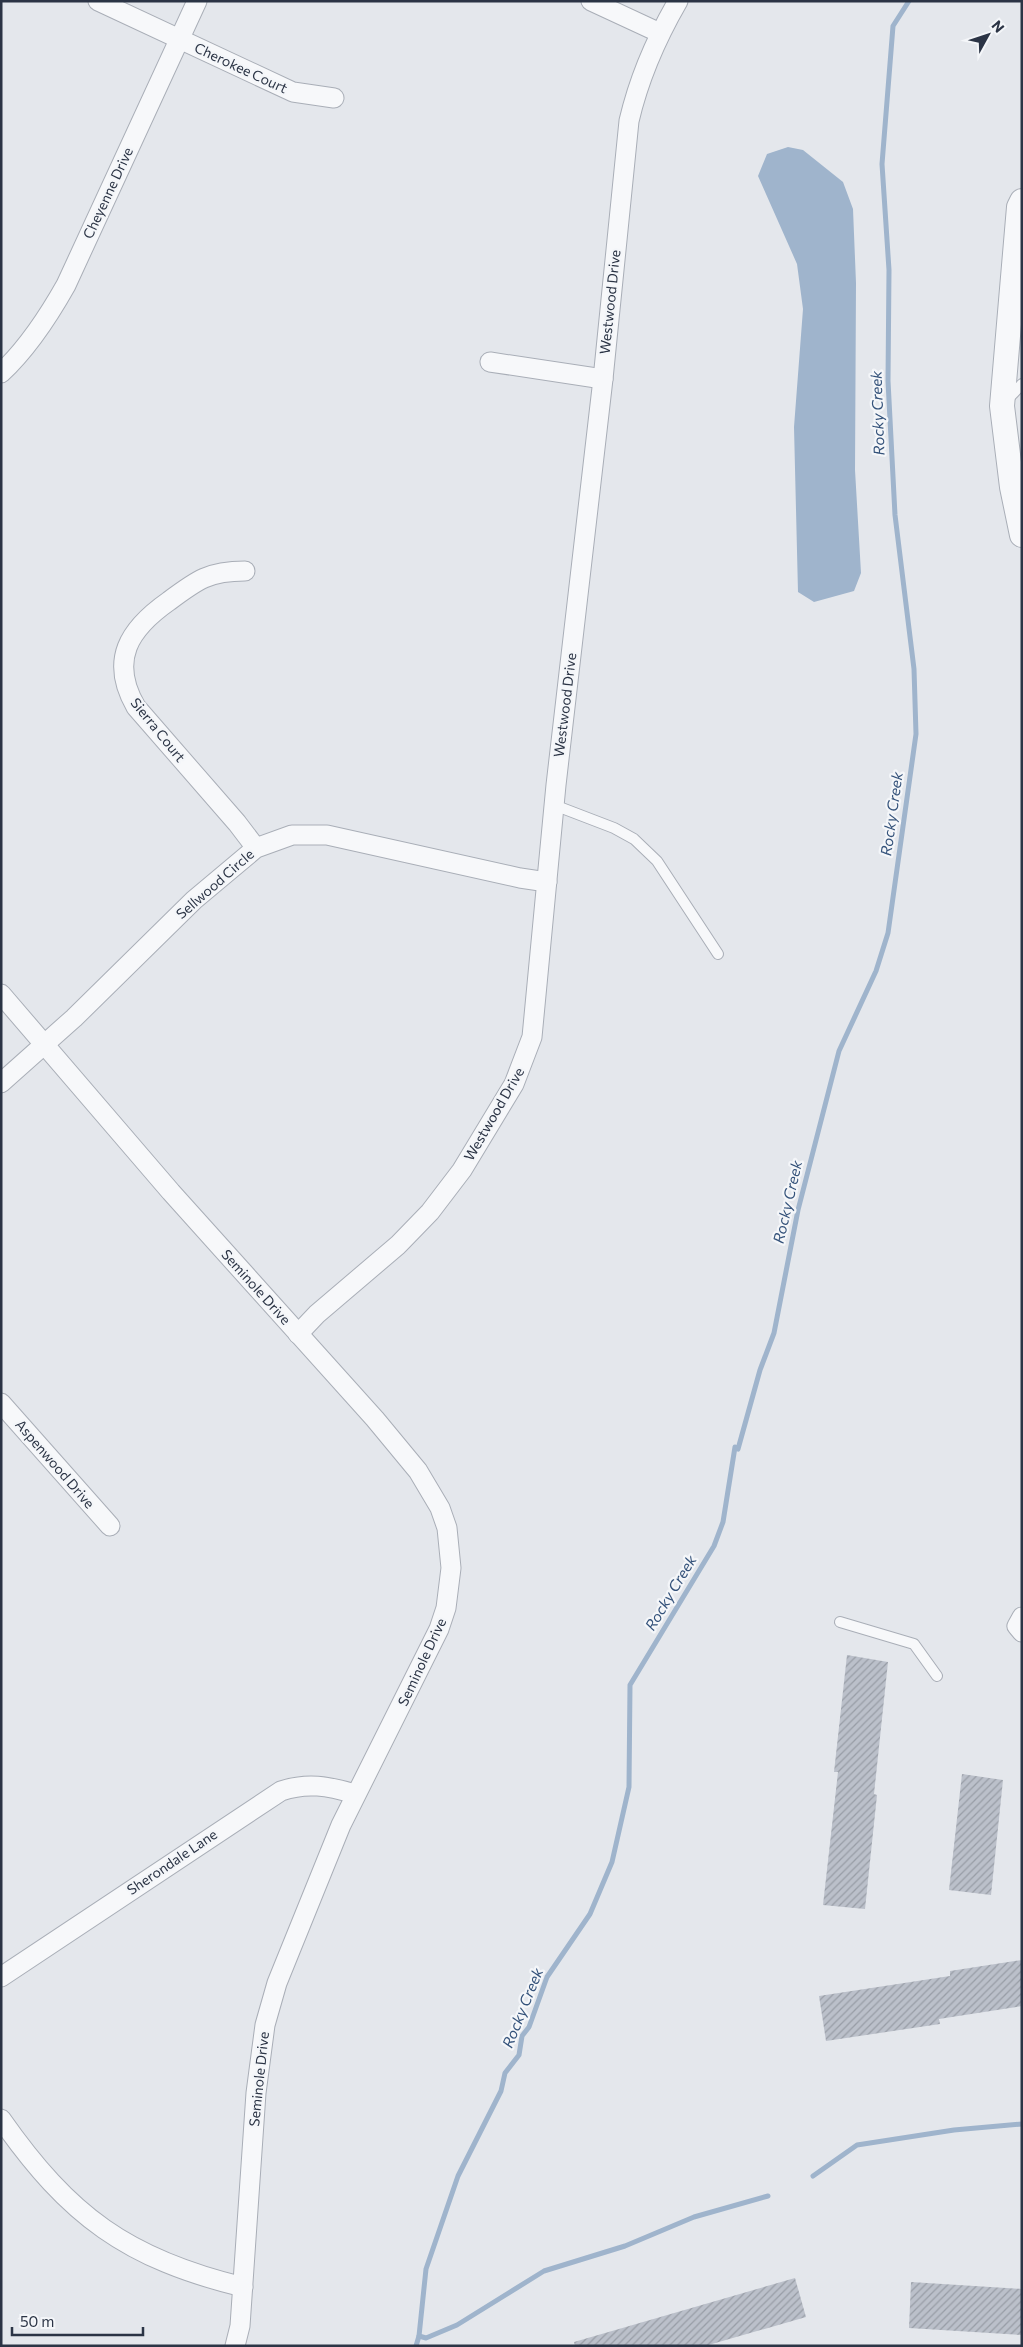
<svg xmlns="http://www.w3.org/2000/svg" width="1023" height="2347" font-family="Commissioner,sans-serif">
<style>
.water{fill:#9fb4cc}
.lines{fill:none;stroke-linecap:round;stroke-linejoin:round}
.stream{stroke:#9fb4cc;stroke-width:5}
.building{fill:url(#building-hatch)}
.service-casing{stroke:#a9aeb7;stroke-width:12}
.minor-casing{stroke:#a9aeb7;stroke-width:21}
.tertiary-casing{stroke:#a9aeb7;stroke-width:26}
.service{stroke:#f7f8fa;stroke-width:10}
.minor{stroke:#f7f8fa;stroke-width:19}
.tertiary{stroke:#f7f8fa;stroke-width:24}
.labels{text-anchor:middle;stroke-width:4.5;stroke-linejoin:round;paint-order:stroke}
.street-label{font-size:14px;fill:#2b3445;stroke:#f4f6f9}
.water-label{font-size:15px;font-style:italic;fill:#34527a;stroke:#f4f6f9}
</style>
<defs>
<pattern id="building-hatch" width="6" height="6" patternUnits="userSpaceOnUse" patternTransform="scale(1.25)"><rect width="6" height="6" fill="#bbc0ca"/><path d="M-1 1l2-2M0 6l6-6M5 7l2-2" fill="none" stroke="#989da6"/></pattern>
</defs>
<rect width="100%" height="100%" fill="#e4e7ec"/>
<path class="water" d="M788,147L803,150L843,182L853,209L856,283L855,470L861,573L854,591L814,602L798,592L794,427L803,309L797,264L758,176L767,154Z"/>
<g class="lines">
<g class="stream">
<path d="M813,2176L857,2145L954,2130L1022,2124"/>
<path d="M419,2336L426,2338L457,2325L544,2271L625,2246L694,2217L768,2196"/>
<path d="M416,2346L419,2336L426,2269L458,2176L501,2091L505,2073L519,2055L522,2036L529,2027L547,1977L590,1914L612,1862L629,1787L630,1685L714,1546L723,1522L735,1447L738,1449L760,1370L774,1333L798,1210L839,1051L876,971L888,933L916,734L914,669L895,515L888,381L889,270L882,164L893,26L909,1"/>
</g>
</g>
<g class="building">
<path d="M847,1655L888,1662L874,1794L877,1795L865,1909L823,1905L838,1772H834Z"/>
<path d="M962,1774L1003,1780L991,1895L949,1890Z"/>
<path d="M1022,1960V2006L939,2019L940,2024L826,2041L819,1996L950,1976V1971Z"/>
<path d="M795,2278L806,2317L705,2346H575L574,2342Z"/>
<path d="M911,2282L1022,2289V2335L909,2328Z"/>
</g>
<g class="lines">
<defs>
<g id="service">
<path d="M1006,401L1022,384"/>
<path d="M554,805L614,828L634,839L657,861L718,954"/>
<path d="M840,1622L914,1644L937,1676"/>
</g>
<g id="minor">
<path d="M98,1L293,92L334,98"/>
<path d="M591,1L660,33"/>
<path d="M490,362L603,379"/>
<path d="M1,373C28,348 48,317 66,285L197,1"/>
<path d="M245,571C209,571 197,580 169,601C129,629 109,660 136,707L237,823L256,848"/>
<path d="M1,994L171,1192L375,1419L418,1471L440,1508L447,1528L451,1568L446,1608L439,1629L341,1825L277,1983L265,2025L256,2093L240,2326L235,2346"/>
<path d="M1,1083L74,1018L194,900L256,848L292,835H327L520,878L547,882"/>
<path d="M298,1334L317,1314L398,1245L430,1212L462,1170L514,1084L532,1037L556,785L603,379L629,121C639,78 656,39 678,1"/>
<path d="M1,1403L110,1526"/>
<path d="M1022,1617L1017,1626L1022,1632"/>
<path d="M1,1977L281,1791C307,1782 328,1786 355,1794"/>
<path d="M1,2119C69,2216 127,2259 243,2287"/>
</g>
<path id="tertiary" d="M1022,201L1019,207L1002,406L1012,487L1022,535"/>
</defs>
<use href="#service" class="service-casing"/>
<use href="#minor" class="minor-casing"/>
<use href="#tertiary" class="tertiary-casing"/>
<use href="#service" class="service"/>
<use href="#minor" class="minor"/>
<use href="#tertiary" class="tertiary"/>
</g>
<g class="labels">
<g class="street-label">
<text transform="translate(241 68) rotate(25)" y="5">Cherokee Court</text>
<text transform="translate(108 193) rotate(-65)" y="5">Cheyenne Drive</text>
<text transform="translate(610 302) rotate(-84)" y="5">Westwood Drive</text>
<text transform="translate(565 705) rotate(-83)" y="5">Westwood Drive</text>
<text transform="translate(158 730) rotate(51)" y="5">Sierra Court</text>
<text transform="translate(215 884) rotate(-41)" y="5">Sellwood Circle</text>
<text transform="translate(494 1114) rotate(-60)" y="5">Westwood Drive</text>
<text transform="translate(256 1287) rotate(48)" y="5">Seminole Drive</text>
<text transform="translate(55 1464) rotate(49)" y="5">Aspenwood Drive</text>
<text transform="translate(422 1662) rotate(-65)" y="5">Seminole Drive</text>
<text transform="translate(172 1862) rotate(-34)" y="5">Sherondale Lane</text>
<text transform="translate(259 2079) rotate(-84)" y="5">Seminole Drive</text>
</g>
<g class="water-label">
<text transform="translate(878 413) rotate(-92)" y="5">Rocky Creek</text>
<text transform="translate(892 814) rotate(-82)" y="5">Rocky Creek</text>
<text transform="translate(788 1202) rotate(-77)" y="5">Rocky Creek</text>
<text transform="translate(671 1593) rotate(-59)" y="5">Rocky Creek</text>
<text transform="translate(523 2008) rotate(-68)" y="5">Rocky Creek</text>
</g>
</g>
<rect width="1023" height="2347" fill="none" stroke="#2b3445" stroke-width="5"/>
<g transform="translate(988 35) rotate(50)" stroke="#f4f6f9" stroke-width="4" paint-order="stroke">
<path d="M0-4L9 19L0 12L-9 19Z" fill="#2b3445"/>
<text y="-8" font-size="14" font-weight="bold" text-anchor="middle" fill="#2b3445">N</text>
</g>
<path d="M12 2327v8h131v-8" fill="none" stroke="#2b3445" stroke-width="2.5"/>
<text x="20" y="2327" font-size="15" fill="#2b3445" stroke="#f4f6f9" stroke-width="4" paint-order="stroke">50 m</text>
</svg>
